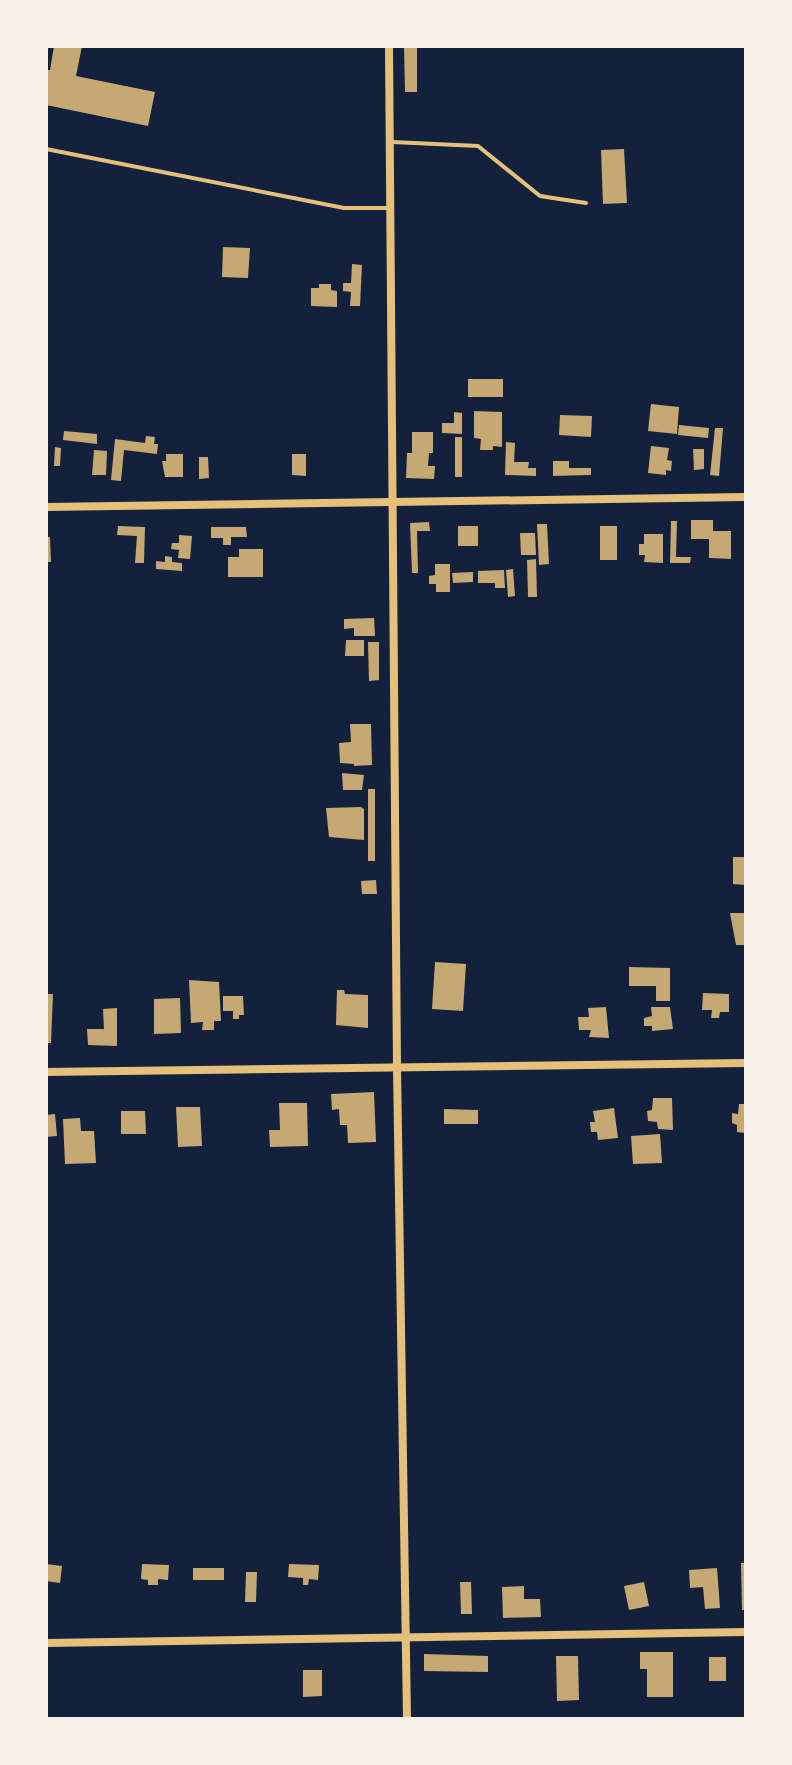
<svg xmlns="http://www.w3.org/2000/svg" width="792" height="1765" font-family="'Roboto Condensed',sans-serif">
<style>
.building{fill:#c6a872}
.lines{fill:none;stroke-linecap:round;stroke-linejoin:round}
.service{stroke:#e5c07b;stroke-width:4}
.minor{stroke:#e5c07b;stroke-width:8}
</style>
<rect width="100%" height="100%" fill="#14213d"/>
<g class="building">
<path d="M54,46H82L76,76L155,92L148,126L46,105V70H50Z"/>
<path d="M404,46H417V92H405Z"/>
<path d="M624,149L627,203L603,204L601,150Z"/>
<path d="M223,247L250,248L248,278L222,277Z"/>
<path d="M352,264L362,265L360,306H350L351,292L343,291V283H351Z"/>
<path d="M319,284H331V290L337,291V307L311,306V288H319Z"/>
<rect x="468" y="379" width="35" height="18"/>
<path d="M651,404L679,407L677,434L648,431Z"/>
<path d="M474,411L502,412V447L493,446V450H480L481,439L474,438Z"/>
<path d="M454,412L462,413V434L442,433V423H454Z"/>
<path d="M560,415L592,416L591,437L559,435Z"/>
<path d="M679,425L709,428L708,438L678,435Z"/>
<path d="M715,428H723L719,476L710,475Z"/>
<path d="M64,431L97,434V444L63,440Z"/>
<path d="M412,432H433V453H429L428,466H435L434,479L406,478L407,453H412Z"/>
<path d="M146,436L155,437L154,444H158L157,454L124,450L121,481L111,480L115,439L145,443Z"/>
<rect x="455" y="437" width="7" height="40"/>
<path d="M506,442L515,443L514,462H529L528,468H536V476L505,475Z"/>
<path d="M651,446L669,448L667,460L672,461L671,471L666,470V475L648,473Z"/>
<path d="M55,447L61,448L60,466H54Z"/>
<path d="M693,449H704V469L694,470Z"/>
<path d="M94,450L107,451L106,475H92Z"/>
<path d="M166,454H183V477H165L162,461H166Z"/>
<path d="M292,454H306V476L292,475Z"/>
<path d="M199,457H208L209,478L199,479Z"/>
<path d="M553,461H569V468H591V475L553,476Z"/>
<path d="M691,520H713V531H731V559L709,558V539H691Z"/>
<path d="M671,521H677L676,557H691L690,563H670Z"/>
<path d="M429,522L430,531H417L418,573H412L410,523Z"/>
<path d="M537,524H547L549,564L539,565Z"/>
<path d="M118,526L145,527L144,563H135L137,536L117,535Z"/>
<rect x="458" y="526" width="20" height="20"/>
<rect x="600" y="526" width="17" height="34"/>
<path d="M211,527H246L247,537H231V545H223V538H211Z"/>
<path d="M520,533H535L536,555H521Z"/>
<path d="M644,534H663V563L644,562L645,555H639V544H644Z"/>
<path d="M179,535L192,536L190,559L178,558L179,550L171,549L172,543H179Z"/>
<path d="M46,537H50L51,562H46Z"/>
<path d="M239,549H263V577H228V557H239Z"/>
<path d="M165,556L172,557V562L182,563V571L156,569V561L165,562Z"/>
<path d="M536,559L537,597H528L527,560Z"/>
<path d="M435,564H450V592H436V584H429V576L435,575Z"/>
<path d="M513,569L515,596L508,597L506,570Z"/>
<path d="M504,570L505,588H495V583H478V571Z"/>
<path d="M473,572V582L453,583L452,573Z"/>
<path d="M374,618L375,636H354V628L344,629V619Z"/>
<path d="M346,640H364V656H345Z"/>
<path d="M368,642H379V680L369,681Z"/>
<path d="M350,724H371L372,765L354,766V764L340,763L339,743L351,742Z"/>
<path d="M342,773L364,775L362,790H343Z"/>
<rect x="368" y="789" width="7" height="72"/>
<path d="M361,807L364,809V840L329,837L326,808Z"/>
<path d="M733,857H746V885L733,884Z"/>
<path d="M376,880L377,894H362L361,881Z"/>
<path d="M730,913H746V945H736Z"/>
<path d="M435,962L466,964L463,1011L432,1009Z"/>
<path d="M629,967L670,968V1001H656V986H629Z"/>
<path d="M189,980L219,982L221,1021H214V1030H202L203,1022L191,1023Z"/>
<path d="M337,990H344L345,994L368,995V1028L336,1025Z"/>
<path d="M703,993L729,994V1012H720L719,1018H711L712,1010H702Z"/>
<path d="M46,994H53L51,1043H46Z"/>
<path d="M223,996H243L244,1015H239V1019H233V1011H223Z"/>
<path d="M180,998L181,1033L154,1034V999Z"/>
<path d="M606,1007L609,1038L589,1037L591,1030H579L578,1017H589L588,1008Z"/>
<path d="M651,1007H670L673,1029L652,1031V1026H644V1018L652,1016Z"/>
<path d="M117,1008V1046L88,1045L87,1029H104L103,1009Z"/>
<path d="M374,1092L376,1142L348,1143L347,1125H340L339,1109L332,1110L331,1094Z"/>
<path d="M653,1098H672L673,1130L658,1129L657,1122L648,1121L647,1111L652,1110Z"/>
<path d="M279,1103H307L308,1146L270,1147L269,1130H280Z"/>
<path d="M739,1104H746V1133L737,1132V1125L732,1123V1113L738,1114Z"/>
<path d="M176,1107H200L202,1146L178,1147Z"/>
<path d="M614,1108L618,1138L598,1140L597,1132H591L590,1122H595L593,1111Z"/>
<path d="M444,1109L478,1110V1124H444Z"/>
<path d="M121,1111H145L146,1134H121Z"/>
<path d="M55,1114L57,1136L46,1137V1115Z"/>
<path d="M80,1118L81,1131H94L96,1163L65,1164L63,1119Z"/>
<path d="M660,1134L662,1163L633,1164L631,1136Z"/>
<path d="M741,1563H746V1610H742Z"/>
<path d="M46,1564L62,1566L60,1583L46,1581Z"/>
<path d="M142,1564L169,1565L168,1580L158,1579V1585H148V1580L141,1579Z"/>
<path d="M289,1564L319,1565L318,1580L309,1579L308,1585H303V1578L288,1577Z"/>
<rect x="193" y="1568" width="31" height="12"/>
<path d="M717,1568L720,1608L705,1609L703,1587L690,1588L689,1570Z"/>
<path d="M246,1572H257L256,1602H245Z"/>
<path d="M460,1582H471L472,1614H461Z"/>
<path d="M644,1582L649,1606L629,1610L624,1586Z"/>
<path d="M524,1586V1599H540L541,1617L503,1618L502,1587Z"/>
<path d="M640,1652H673V1697H647V1669H640Z"/>
<path d="M424,1654L488,1656V1672L424,1671Z"/>
<path d="M556,1656H578L579,1700L557,1701Z"/>
<rect x="709" y="1657" width="17" height="24"/>
<path d="M303,1670H322V1696L303,1697Z"/>
</g>
<g class="lines">
<g class="service">
<path d="M392,142L478,146L540,196L586,203"/>
<path d="M46,149L344,208H390"/>
</g>
<g class="minor">
<path d="M389,46L397,1067L407,1719"/>
<path d="M46,507L746,497"/>
<path d="M46,1072L746,1063"/>
<path d="M46,1643L746,1632"/>
</g>
</g>
<rect width="792" height="1765" fill="none" stroke="#f6f1e7" stroke-width="96"/>
</svg>
